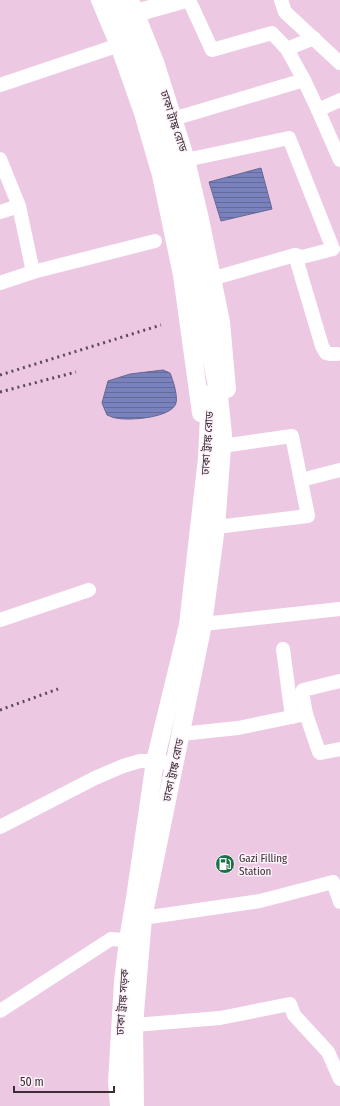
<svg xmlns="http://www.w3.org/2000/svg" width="340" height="1106" font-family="'Fira Sans Condensed','Noto Sans Bengali',sans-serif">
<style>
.water{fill:url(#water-rules);stroke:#666894}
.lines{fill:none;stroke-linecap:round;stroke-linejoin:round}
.minor{stroke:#fff;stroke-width:14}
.major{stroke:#fff;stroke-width:18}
.rail{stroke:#5b4955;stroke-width:3;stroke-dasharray:2 4;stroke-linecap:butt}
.labels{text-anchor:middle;stroke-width:3;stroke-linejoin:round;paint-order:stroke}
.street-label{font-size:11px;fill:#3b2d37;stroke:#fdf2fa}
.poi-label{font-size:11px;fill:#3b2d37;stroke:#fdf2fa;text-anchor:start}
</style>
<defs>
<pattern id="water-rules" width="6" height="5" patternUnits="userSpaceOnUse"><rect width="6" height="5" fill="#7982bc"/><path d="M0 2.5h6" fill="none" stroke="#646b9a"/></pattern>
</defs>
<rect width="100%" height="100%" fill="#edc8e2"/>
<g class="water">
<path d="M261,168L272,209L221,221L209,182Z"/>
<path d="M163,370L170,373C173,380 178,396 176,403C172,418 128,421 116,418C113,418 110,416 107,415L102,403L108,381L130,374Z"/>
</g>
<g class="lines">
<g class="minor">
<path d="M189,0L212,50L272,33L287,49L314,38"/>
<path d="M281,0L285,12L340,63"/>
<path d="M287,49L304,80"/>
<path d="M0,85L119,45"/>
<path d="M318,110L340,160"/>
<path d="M173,119L304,80L318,110L340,100"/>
<path d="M0,159L19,206L33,272L0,283"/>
<path d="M186,160L289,138L333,249L302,257L295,255L322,346L326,353L330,354H337"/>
<path d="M0,212L19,206"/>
<path d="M33,272L155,241"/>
<path d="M211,279L295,255"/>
<path d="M301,480L340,470"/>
<path d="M216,527L308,516L292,436L222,446"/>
<path d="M0,620L89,590"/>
<path d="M203,624L340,609"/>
<path d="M283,649L292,717"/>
<path d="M306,714L302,692L303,690L340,681"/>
<path d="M181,734L238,728L306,714L319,752L320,753L340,749"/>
<path d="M0,827L95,778L123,766L140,761H155L175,764"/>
<path d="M143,918L260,901L333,882L340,902"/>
<path d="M0,1011L111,939L138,941"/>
<path d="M134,1025L220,1018L290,1004L294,1015L328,1052L340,1079"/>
</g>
<g class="major">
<path d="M100,0L119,45L143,113L161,175L182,275L201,413"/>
<path d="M116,0L127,26L161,121L174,172L219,396L223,435L216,527L203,624L143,918L134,1025L135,1106"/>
<path d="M130,0L155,62L186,160L200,219L221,322L227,389"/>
<path d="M136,13L182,0"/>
<path d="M119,1106L117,1082L123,982L128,940L135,898L155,761L188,625L207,458L210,394"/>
</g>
<g class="rail">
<path d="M0,375L161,325"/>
<path d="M0,392L76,372"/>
<path d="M0,710L58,689"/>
</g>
</g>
<defs>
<symbol id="fuel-disc" viewBox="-11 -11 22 22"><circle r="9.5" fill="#197246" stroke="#fdf2fa"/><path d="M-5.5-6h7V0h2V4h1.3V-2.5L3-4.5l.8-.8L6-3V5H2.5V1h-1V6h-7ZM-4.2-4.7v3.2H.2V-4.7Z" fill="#fff"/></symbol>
</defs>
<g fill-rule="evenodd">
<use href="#fuel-disc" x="214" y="853" width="22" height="22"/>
</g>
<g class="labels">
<g class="street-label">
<text transform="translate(174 121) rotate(72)" y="4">ঢাকা ট্রাঙ্ক রোড</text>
<text transform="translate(207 443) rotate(-86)" y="4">ঢাকা ট্রাঙ্ক রোড</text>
<text transform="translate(173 770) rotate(-78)" y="4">ঢাকা ট্রাঙ্ক রোড</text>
<text transform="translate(122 1002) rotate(-86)" y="4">ঢাকা ট্রাঙ্ক সড়ক</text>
</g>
<g class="poi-label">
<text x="239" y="862">Gazi Filling<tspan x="239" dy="13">Station</tspan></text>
</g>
</g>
<path d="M14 1086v6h100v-6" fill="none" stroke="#3b2d37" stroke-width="2"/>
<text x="20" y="1086" font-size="12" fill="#3b2d37" stroke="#fdf2fa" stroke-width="3" paint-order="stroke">50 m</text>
</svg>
